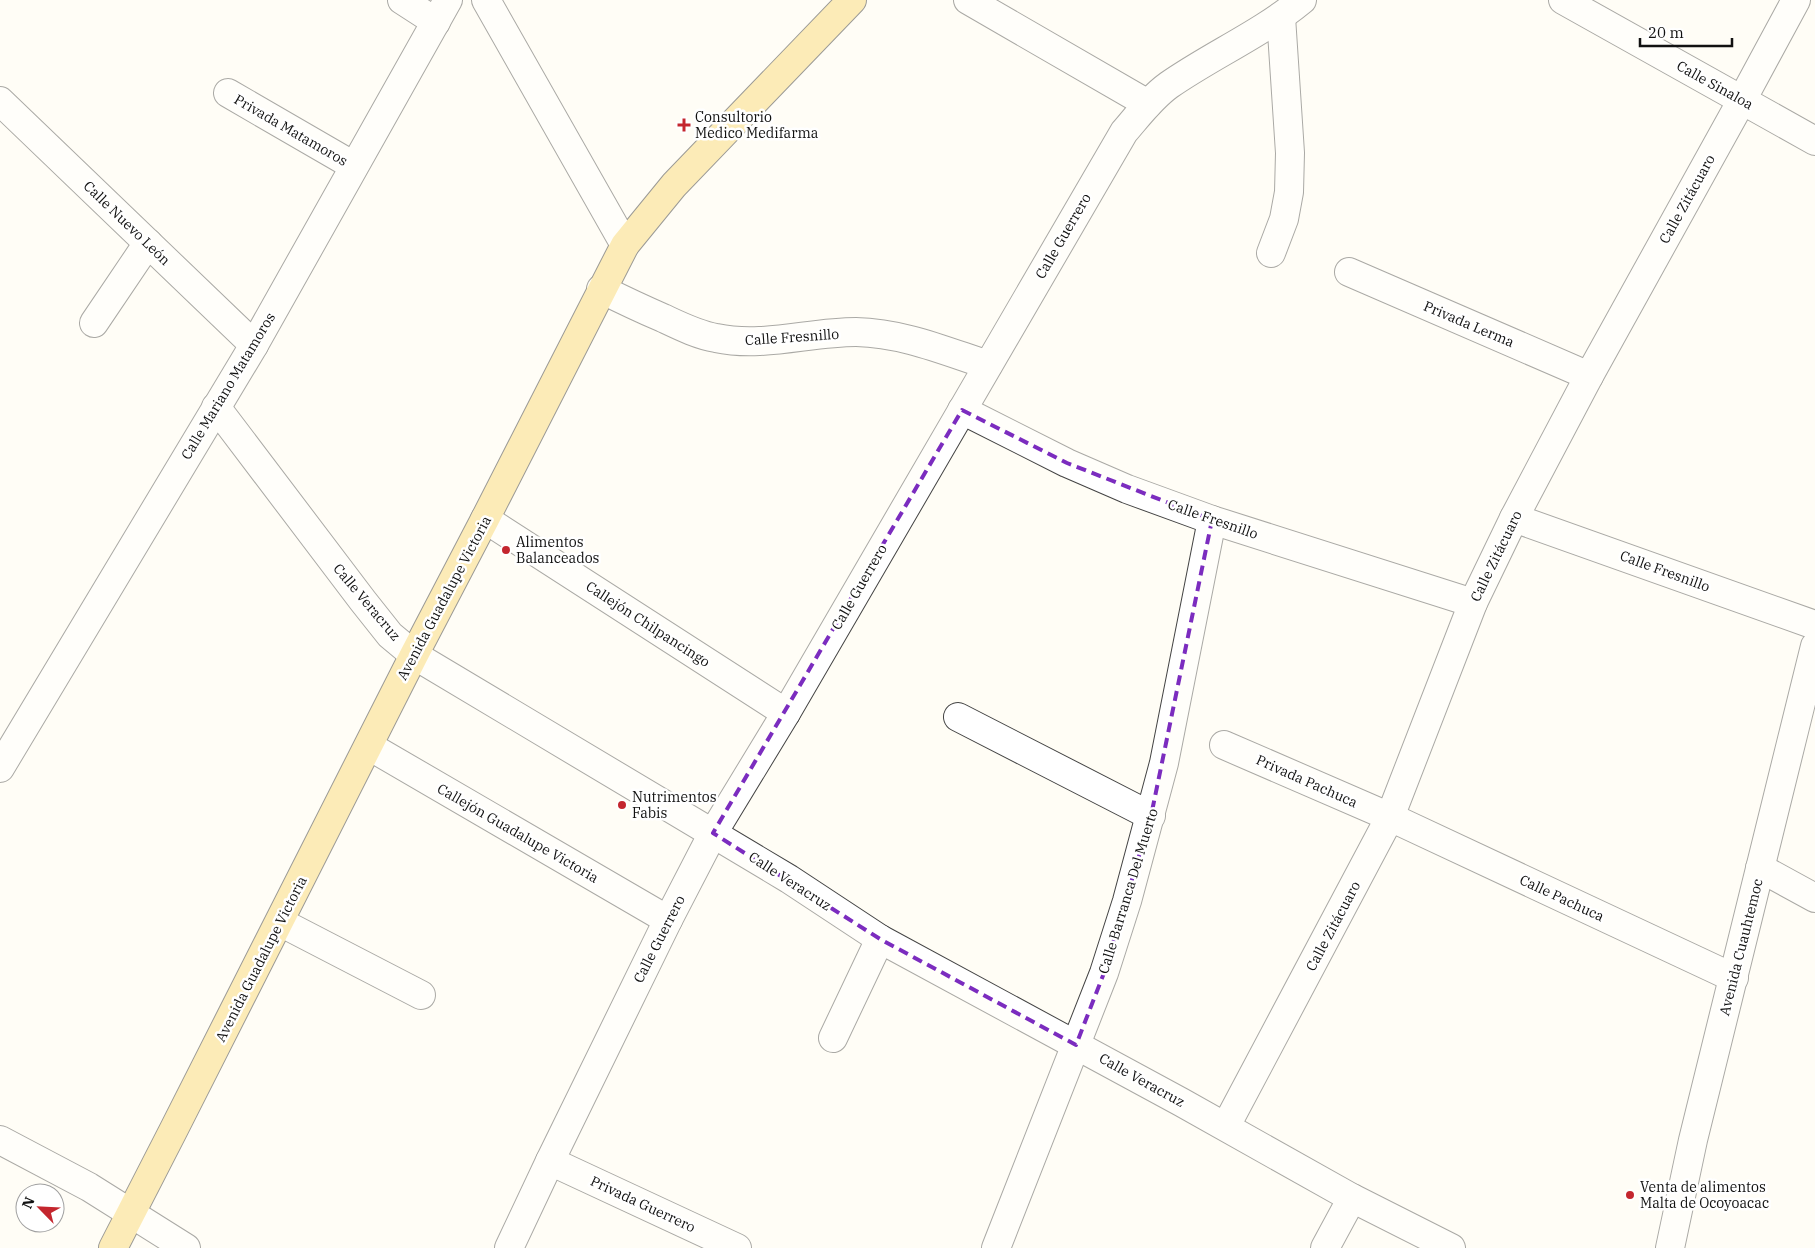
<svg xmlns="http://www.w3.org/2000/svg" width="1815" height="1248" font-family="'IBM Plex Serif',serif">
<style>
.lines{fill:none;stroke-linecap:round;stroke-linejoin:round}
.minor-casing{stroke:#444;stroke-width:30}
.major-casing{stroke:#222;stroke-width:30}
.minor{stroke:#fff;stroke-width:28}
.major{stroke:#f9d66b;stroke-width:28}
.marked{fill:none;stroke:#7b2cbf;stroke-width:4;stroke-dasharray:10 6;stroke-linejoin:round}
.poi-dot{fill:#c4262e;stroke:#fff;stroke-width:2}
.labels{text-anchor:middle;stroke-width:5;stroke-linejoin:round;paint-order:stroke}
.street-label{font-size:14px;fill:#111;stroke:#fff}
.poi-label{font-size:14px;fill:#111;stroke:#fff;text-anchor:start}
</style>
<rect width="100%" height="100%" fill="#fffdf5"/>
<g class="lines">
<defs>
<g id="minor">
<path d="M402,0L436,22"/>
<path d="M486,0L625,245"/>
<path d="M968,0L1148,104"/>
<path d="M1563,0L1815,141"/>
<path d="M228,93L354,166"/>
<path d="M0,101L254,345"/>
<path d="M1271,253L1284,219L1289,192L1290,153L1281,17"/>
<path d="M1349,272L1589,376"/>
<path d="M601,289C621,299 642,309 663,318C680,326 698,335 716,338C763,348 809,332 856,332C903,333 945,351 988,365"/>
<path d="M94,323L148,243"/>
<path d="M216,407L363,601L390,635L414,655L789,879L880,939L1181,1102L1352,1198L1451,1248"/>
<path d="M962,410L1067,463L1127,489L1212,520L1473,603"/>
<path d="M1514,518L1815,625"/>
<path d="M485,519L786,713"/>
<path d="M958,717L1151,816"/>
<path d="M1224,745L1390,817L1734,978"/>
<path d="M369,746L668,920"/>
<path d="M0,768L254,345L448,0"/>
<path d="M1760,868L1815,898"/>
<path d="M280,922L421,995"/>
<path d="M833,1038L880,939"/>
<path d="M1226,1126L1390,817L1473,603L1514,518L1589,376L1742,100L1796,0"/>
<path d="M0,1140L89,1187L186,1248"/>
<path d="M550,1161L737,1248"/>
<path d="M509,1248L550,1161L668,920L713,833L786,713L1124,132C1138,116 1151,98 1169,85C1212,55 1261,34 1302,0"/>
<path d="M996,1248L1104,973L1127,901L1164,763L1212,520"/>
<path d="M1325,1248L1352,1198"/>
<path d="M1670,1248L1693,1140L1815,646"/>
</g>
<path id="major" d="M113,1248L174,1129L414,655L485,519L625,245L674,185L852,0"/>
</defs>
<use href="#minor" class="minor-casing"/>
<use href="#major" class="major-casing"/>
<use href="#minor" class="minor"/>
<use href="#major" class="major"/>
</g>
<path d="M0 0H1815V1248H0ZM962,410L1067,463L1212,520L1151,816L1104,973L1076,1045L880,939L713,833Z" fill="#fffdf5" fill-opacity=".55" fill-rule="evenodd"/>
<path class="marked" d="M962,410L1067,463L1212,520L1151,816L1104,973L1076,1045L880,939L713,833Z"/>
<g class="poi-dot">
<path d="M681.5 117.5h5v5h5v5h-5v5h-5v-5h-5v-5h5z"/>
<circle cx="506" cy="550" r="5"/>
<circle cx="622" cy="805" r="5"/>
<circle cx="1630" cy="1195" r="5"/>
</g>
<g class="labels">
<g class="street-label">
<text transform="translate(1715 85) rotate(29)" y="5">Calle Sinaloa</text>
<text transform="translate(291 130) rotate(30)" y="5">Privada Matamoros</text>
<text transform="translate(1687 199) rotate(-61)" y="5">Calle Zitácuaro</text>
<text transform="translate(127 223) rotate(44)" y="5">Calle Nuevo León</text>
<text transform="translate(1063 236) rotate(-60)" y="5">Calle Guerrero</text>
<text transform="translate(1469 324) rotate(23)" y="5">Privada Lerma</text>
<text transform="translate(792 337) rotate(-4)" y="5">Calle Fresnillo</text>
<text transform="translate(228 386) rotate(-59)" y="5">Calle Mariano Matamoros</text>
<text transform="translate(1213 519) rotate(19)" y="5">Calle Fresnillo</text>
<text transform="translate(1496 556) rotate(-64)" y="5">Calle Zitácuaro</text>
<text transform="translate(1665 571) rotate(20)" y="5">Calle Fresnillo</text>
<text transform="translate(859 587) rotate(-60)" y="5">Calle Guerrero</text>
<text transform="translate(444 598) rotate(-62)" y="5">Avenida Guadalupe Victoria</text>
<text transform="translate(367 602) rotate(50)" y="5">Calle Veracruz</text>
<text transform="translate(648 624) rotate(33)" y="5">Callejón Chilpancingo</text>
<text transform="translate(1307 781) rotate(24)" y="5">Privada Pachuca</text>
<text transform="translate(518 833) rotate(30)" y="5">Callejón Guadalupe Victoria</text>
<text transform="translate(790 881) rotate(33)" y="5">Calle Veracruz</text>
<text transform="translate(1128 891) rotate(-73)" y="5">Calle Barranca Del Muerto</text>
<text transform="translate(1562 898) rotate(25)" y="5">Calle Pachuca</text>
<text transform="translate(1333 926) rotate(-62)" y="5">Calle Zitácuaro</text>
<text transform="translate(659 939) rotate(-63)" y="5">Calle Guerrero</text>
<text transform="translate(1741 947) rotate(-76)" y="5">Avenida Cuauhtemoc</text>
<text transform="translate(261 959) rotate(-63)" y="5">Avenida Guadalupe Victoria</text>
<text transform="translate(1142 1080) rotate(29)" y="5">Calle Veracruz</text>
<text transform="translate(643 1204) rotate(25)" y="5">Privada Guerrero</text>
</g>
<g class="poi-label">
<text x="695" y="122">Consultorio<tspan x="695" dy="16">Medico Medifarma</tspan></text>
<text x="516" y="547">Alimentos<tspan x="516" dy="16">Balanceados</tspan></text>
<text x="632" y="802">Nutrimentos<tspan x="632" dy="16">Fabis</tspan></text>
<text x="1640" y="1192">Venta de alimentos<tspan x="1640" dy="16">Malta de Ocoyoacac</tspan></text>
</g>
</g>
<g transform="translate(40 1208) rotate(294)"><circle r="24" fill="#ffffff" stroke="#a0a0a0"/>
<path d="M0-4L9 19L0 12L-9 19Z" fill="#c4262e"/>
<text y="-8" font-size="14" font-weight="bold" text-anchor="middle" fill="#111111">N</text>
</g>
<path d="M1640 38v8h92v-8" fill="none" stroke="#111111" stroke-width="2.5"/>
<text x="1648" y="38" font-size="15" fill="#111111" stroke="#ffffff" stroke-width="4" paint-order="stroke">20 m</text>
</svg>
